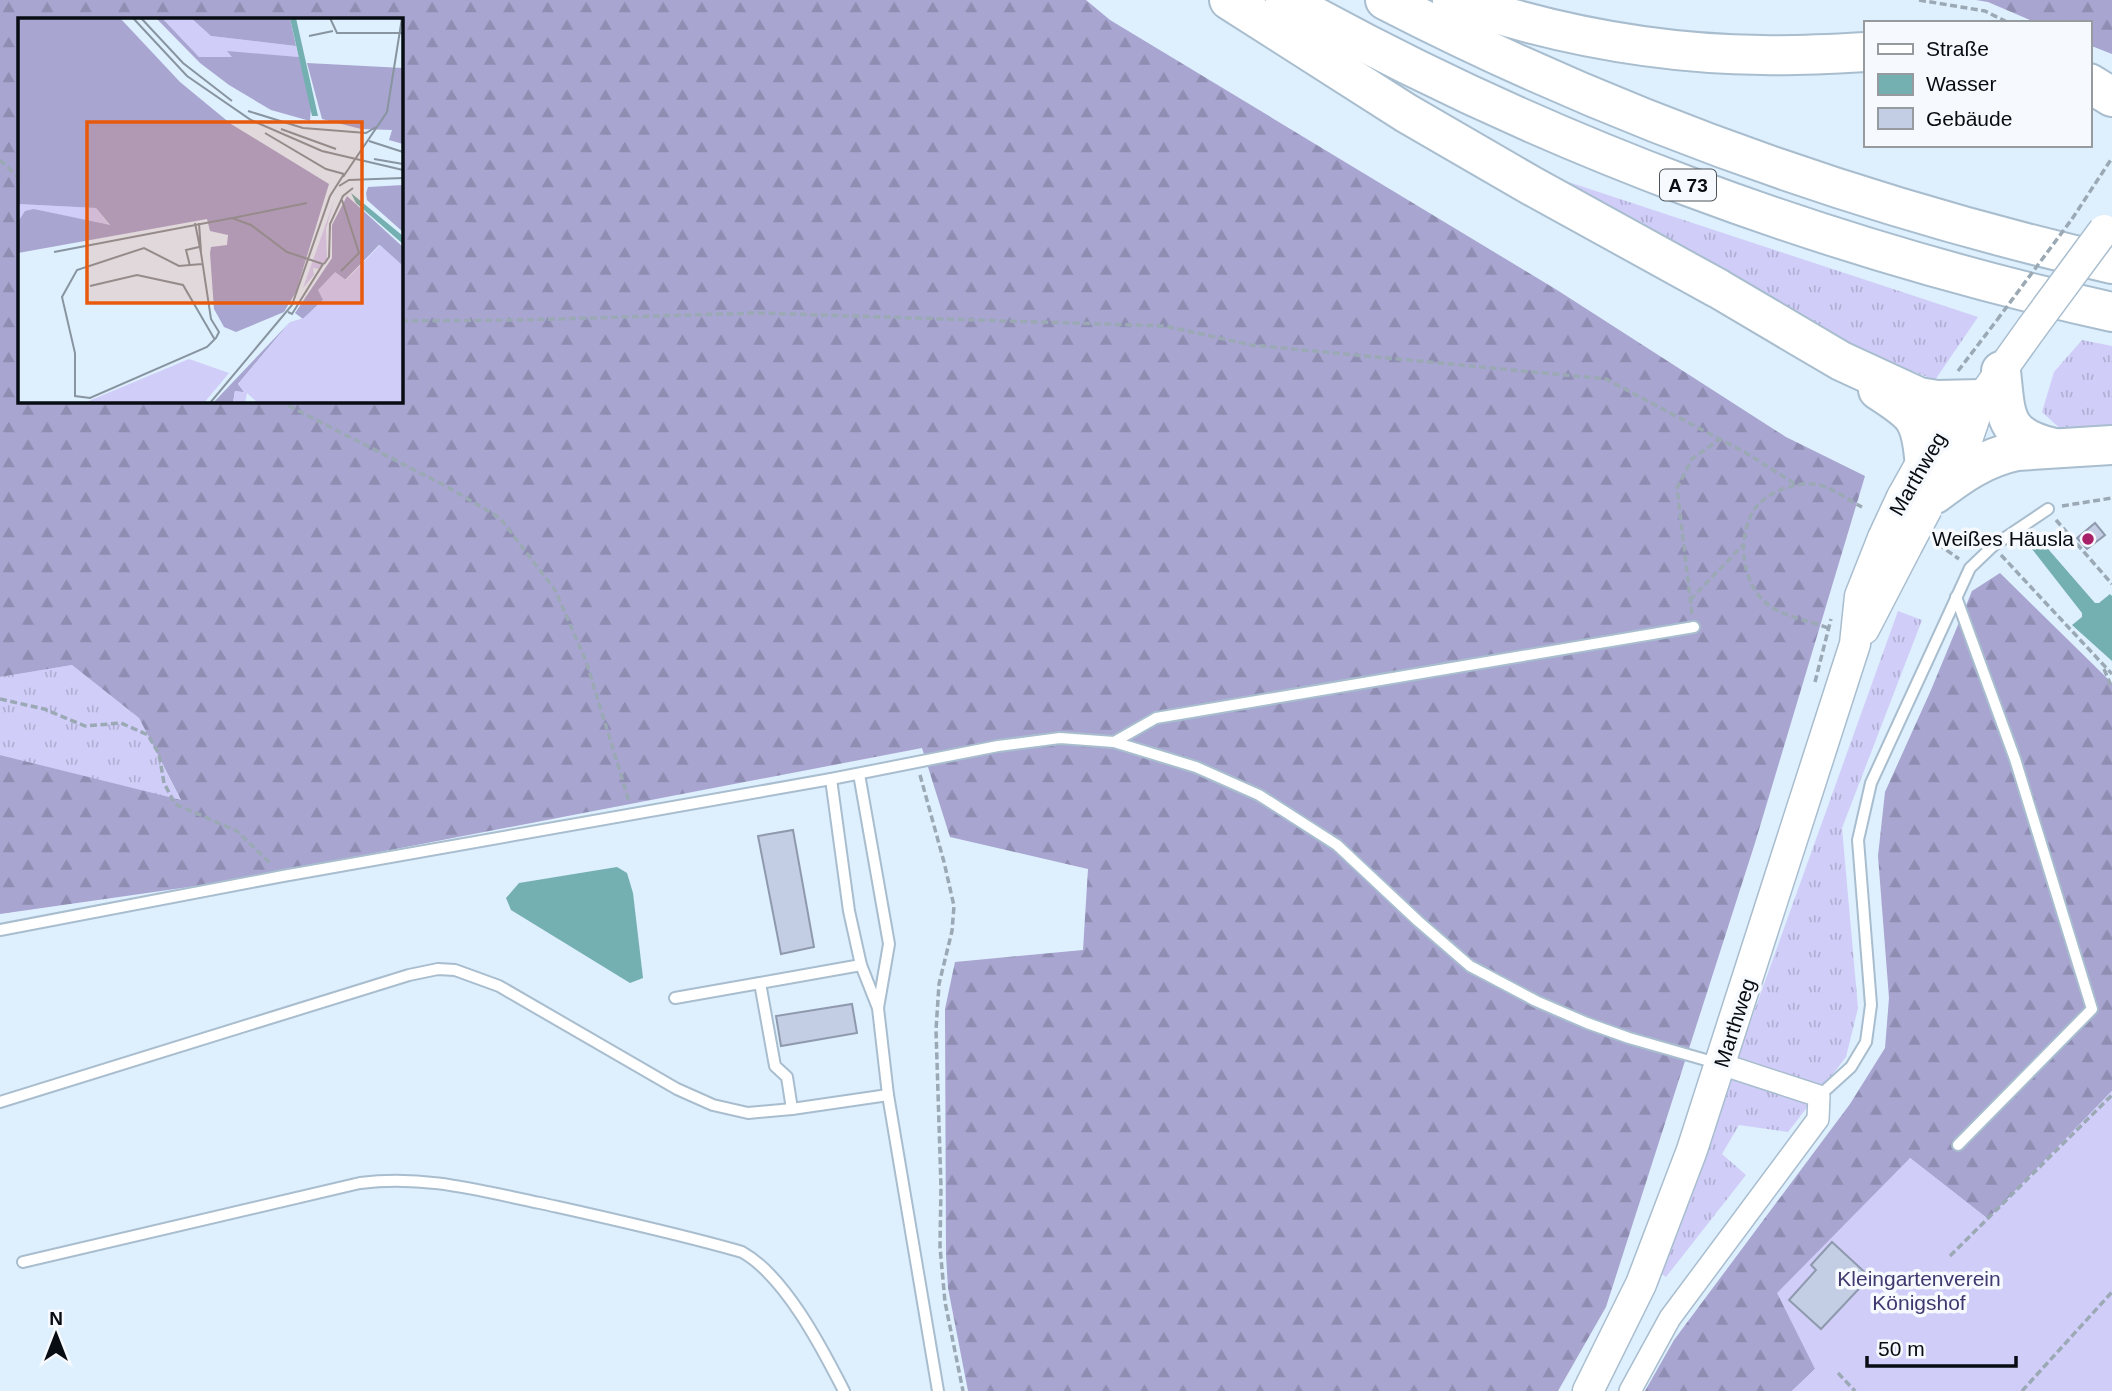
<svg xmlns="http://www.w3.org/2000/svg" width="2112" height="1391" font-family="Helvetica,sans-serif">
<style>
.grass{fill:url(#grass-tufts)}
.forest{fill:url(#forest-firs);fill-rule:evenodd}
.garden{fill:#d0cdf8}
.water{fill:#74afb1}
.building{fill:#c3cee4;stroke:#8f99ae;stroke-width:2}
.lines{fill:none;stroke-linecap:round;stroke-linejoin:round}
.service-casing{stroke:#a8bdce;stroke-width:14}
.minor-casing{stroke:#a8bdce;stroke-width:24}
.secondary-casing{stroke:#a8bdce;stroke-width:33}
.motorway-casing{stroke:#a8bdce;stroke-width:42}
.path{stroke:#9ba9b5;stroke-width:3.5;stroke-dasharray:7 3.5;stroke-linecap:butt}
.service{stroke:#fff;stroke-width:10}
.minor{stroke:#fff;stroke-width:21}
.secondary{stroke:#fff;stroke-width:30}
.motorway{stroke:#fff;stroke-width:38}
.secondary-bridge-casing{stroke:#a8bdce;stroke-width:33;stroke-linecap:butt}
.path-bridge{stroke:#9ba9b5;stroke-width:3.5;stroke-dasharray:7 3.5;stroke-linecap:butt}
.secondary-bridge{stroke:#fff;stroke-width:30}
.poi-dot{fill:#a82067;stroke:#f6fafe;stroke-width:2.5}
.labels{text-anchor:middle;stroke-width:7;stroke-linejoin:round;paint-order:stroke}
.shield{fill:#f6fafe;stroke:#4f545a;stroke-width:2}
.shield-label{font-size:19px;font-weight:bold;fill:#070d13}
.street-label{font-size:21px;fill:#070d13;stroke:#f6fafe}
.poi-label{font-size:21px;fill:#070d13;stroke:#f6fafe;text-anchor:end}
.park-label{font-size:21px;fill:#40386f;stroke:#f6fafe}
.inset-road{fill:none;stroke:#8895a0;stroke-width:2}
.view{fill:#e8590c;fill-opacity:0.15;stroke:#e8590c;stroke-width:3.5}
.inset-edge{fill:none;stroke:#070d13;stroke-width:3.5}
</style>
<defs>
<pattern id="grass-tufts" width="24" height="20" patternUnits="userSpaceOnUse" patternTransform="scale(1.75)"><rect width="24" height="20" fill="#d0cdf8"/><path d="M3 7l-1-3M5 7V3M7 7l1-3M15 17l-1-3M17 17v-4M19 17l1-3" fill="none" stroke="#b1afd4"/></pattern>
<pattern id="forest-firs" width="22" height="20" patternUnits="userSpaceOnUse" patternTransform="scale(1.75)"><rect width="22" height="20" fill="#a8a5d0"/><path d="M5 1l3.5 6h-7zM16 11l3.5 6h-7z" fill="#8f8db2"/></pattern>
</defs>
<rect width="100%" height="100%" fill="#deeffe"/>
<g class="grass">
<path d="M1541,173L1978,317L1935,380L1859,350Z"/>
<path d="M2082,340L2112,346V429L2065,433L2042,412L2054,372Z"/>
<path d="M1898,611L1922,620L1842,828L1858,1008L1846,1057L1788,1132L1739,1125L1722,1154L1746,1175L1666,1277L1656,1270L1745,1037Z"/>
<path d="M72,665L139,718L181,801L0,755V677Z"/>
</g>
<g class="forest">
<path d="M0,0H1086L1110,20L1557,290L1786,437L1865,476L1755,843L1606,1307L1558,1391H968L948,1288L946,1255L945,1009L955,962L1083,950L1088,869L950,837L922,748L224,882L0,914V755L181,800L139,718L72,665L0,677ZM19,19H401V401H19Z"/>
<path d="M1976,0H2112V54L2089,45V23H2037L1988,2Z"/>
<path d="M2000,573L2112,683V1091L1988,1219L1910,1158L1815,1369L1792,1391H1645L1674,1340L1850,1104L1885,1048L1889,998L1878,856L1885,792L1931,690L1972,591Z"/>
</g>
<path class="garden" d="M2112,1091V1391H1792L1815,1369L1777,1293L1910,1158L1988,1219Z"/>
<g class="water">
<path d="M2042,542L2095,603H2099L2110,594L2112,596V661L2072,625L2082,617V613L2032,549Z"/>
<path d="M617,867L627,873L633,893L643,978L630,983L511,910L506,898L519,883Z"/>
</g>
<g class="building">
<path d="M2095,523L2105,535L2087,549L2077,538Z"/>
<path d="M793,830L814,947L781,954L758,836Z"/>
<path d="M852,1004L857,1033L781,1046L776,1016Z"/>
<path d="M1832,1242L1870,1277L1821,1329L1789,1300L1816,1270L1811,1265Z"/>
</g>
<g class="lines">
<defs>
<g id="service">
<path d="M1956,597L2015,759L2092,1009L1958,1145"/>
<path d="M1114,742L1156,718L1694,627"/>
<path d="M859,774L889,944L878,1008"/>
<path d="M831,779L849,911L861,965L878,1008L888,1095L938,1391"/>
<path d="M0,930L283,876L831,779L998,746L1060,738L1114,742L1196,767L1259,795L1337,845L1418,921L1470,966L1536,1001L1587,1023L1629,1038L1720,1064"/>
<path d="M675,998L760,983"/>
<path d="M1819,1096L1851,1067L1866,1042L1871,1005L1858,840L1871,783L1970,568L1993,546L2048,509"/>
<path d="M0,1102L409,975L438,969L455,970L499,986L677,1089L713,1105L748,1113L792,1109L888,1095"/>
<path d="M792,1109L787,1077L775,1066L760,983L861,965"/>
<path d="M23,1262L360,1183C425,1175 477,1190 540,1203C607,1218 676,1233 742,1252C785,1276 822,1348 844,1391"/>
</g>
<path id="minor" d="M1630,1391L1670,1318L1818,1119L1819,1096L1721,1064"/>
<g id="secondary">
<path d="M1939,488L1967,440L1981,399L2031,329"/>
<path d="M1902,497L1940,429L1981,399"/>
<path d="M1864,629L1907,546"/>
<path d="M1588,1391L1641,1284L1692,1150L1855,644L1860,596L1883,538"/>
</g>
<g id="motorway">
<path d="M1229,0L1406,113L1532,186L1719,289L1841,361L1919,397L1937,400L1981,399"/>
<path d="M1285,0C1542,144 1825,248 2112,312"/>
<path d="M1385,0C1614,118 1861,206 2112,264"/>
<path d="M1452,0C1552,34 1657,54 1763,55C1797,56 1831,54 1865,52"/>
<path d="M2089,83L2112,97"/>
<path d="M2001,371C2006,417 2003,436 2054,448"/>
<path d="M1878,390C1912,413 1920,415 1924,457"/>
<path d="M1935,494C1961,474 1984,458 2017,451L2112,445"/>
</g>
</defs>
<use href="#service" class="service-casing"/>
<use href="#minor" class="minor-casing"/>
<use href="#secondary" class="secondary-casing"/>
<use href="#motorway" class="motorway-casing"/>
<g class="path">
<path d="M1919,0L1985,11L2009,23"/>
<path d="M0,160L19,178"/>
<path d="M2072,219L2112,158"/>
<path d="M401,321L522,320L758,313L1165,326L1251,345L1606,379L1746,453L1797,485"/>
<path d="M1958,371L1997,320"/>
<path d="M279,401L444,485L500,518L555,590L586,661L629,801"/>
<path d="M2062,506L2112,498"/>
<path d="M2056,520L2112,584"/>
<path d="M1938,544L1959,559"/>
<path d="M2001,555L2112,674"/>
<path d="M1690,600L1744,544"/>
<path d="M1692,614L1677,488L1692,459L1720,439"/>
<path d="M1828,628C1811,621 1789,618 1773,608C1741,589 1735,536 1756,507C1768,492 1795,482 1814,484C1829,485 1848,500 1862,507"/>
<path d="M2104,669L2112,688"/>
<path d="M1815,682L1831,619"/>
<path d="M0,699L44,709L85,726L121,723L148,735L159,754L164,783L175,804L237,831L271,864"/>
<path d="M920,775L944,862L954,906L952,931L939,984L936,1030L941,1187L940,1247L945,1302L963,1391"/>
<path d="M1950,1256L2112,1095"/>
<path d="M1838,1373L1855,1391"/>
<path d="M2022,1391L2112,1292"/>
</g>
<use href="#service" class="service"/>
<use href="#minor" class="minor"/>
<use href="#secondary" class="secondary"/>
<use href="#motorway" class="motorway"/>
<defs>
<g id="secondary-bridge">
<path d="M2031,329L2104,230"/>
<path d="M1883,538L1902,497"/>
<path d="M1907,546L1927,508"/>
</g>
</defs>
<use href="#secondary-bridge" class="secondary-bridge-casing"/>
<path class="path-bridge" d="M1997,320L2072,219"/>
<use href="#secondary-bridge" class="secondary-bridge"/>
</g>
<circle class="poi-dot" cx="2088" cy="539" r="7"/>
<g class="labels">
<rect class="shield" x="1660" y="169.5" width="56" height="31" rx="5"/>
<g class="shield-label">
<text x="1688" y="192">A 73</text>
</g>
<g class="street-label">
<text transform="translate(1918 474) rotate(-60)" y="7">Marthweg</text>
<text transform="translate(1735 1023) rotate(-72)" y="7">Marthweg</text>
</g>
<g class="poi-label">
<text x="2074" y="546">Weißes Häusla</text>
</g>
<g class="park-label">
<text x="1919" y="1286">Kleingartenverein<tspan x="1919" dy="24">Königshof</tspan></text>
</g>
</g>
<g transform="translate(18 18)">
<rect width="385" height="385" fill="#deeffe"/>
<path d="M144,0H173L193,18L278,28L281,39L210,34L215,39H181ZM316,183L308,211L309,241L301,251L295,250L296,257L285,270ZM0,186L78,190L92,208L16,191L0,204Z" fill="#d0cdf8"/>
<path d="M0,0H102L162,64L213,106L311,166L278,274L266,294L218,314L206,309L196,291L192,235L193,229L209,227L210,217L192,213L189,201L0,235V204L7,193L16,191L92,207L78,190L0,186ZM138,0H144L181,39H214L209,33L281,39L293,89L292,103L253,92L211,67L182,45ZM173,0H272L278,28L193,18ZM289,45L385,50V126L371,122L374,112L343,111L304,101ZM385,167V214L349,182L348,175L350,169ZM329,178L385,229V248L361,227L327,262L318,255L305,282L285,301L277,295L314,240V207ZM272,304L220,366L227,375L217,373L215,385H195Z" fill="#a8a5d0"/>
<path d="M171,341L211,355L186,385H66Z" fill="#d0cdf8"/>
<path d="M362,227L385,248V385H240L229,375L227,385H215L217,373L227,374L220,366L272,304L286,300L305,282L300,272L317,254L328,262Z" fill="#d0cdf8"/>
<path d="M272,0H278L300,98H294ZM333,175L385,218V226L338,185Z" fill="#74afb1"/>
<path class="inset-road" d="M115,0L169,58L233,102L304,133L385,152M123,0L165,45L214,83M312,0L319,15H384M291,18L315,13M230,93L285,110L348,115L358,109M263,111L318,131M247,115L308,151L326,156M351,123L385,134M356,141L385,146M325,159L369,94L384,0M321,168L331,162L385,160M215,200L289,185M177,205L183,235L193,301L201,314L198,320L189,329L72,380L57,378V335L44,279L59,252L126,230L161,248L184,246M181,205L183,234M36,234L214,200L233,207L269,234L305,246L274,296L270,294M306,246L311,239L312,206L325,178L335,170M172,248L168,232L181,229M323,253L341,235L324,182M72,268L119,257L165,267L197,322M192,385L274,287L312,178L326,156"/>
<path class="view" d="M69,104H344V285H69Z"/>
<rect width="385" height="385" class="inset-edge"/>
</g>
<rect x="1864" y="21" width="228" height="126" fill="#f6fafe" stroke="#969ba0" stroke-width="2"/>
<rect x="1878" y="44" width="35" height="10" fill="#ffffff" stroke="#969ba0" stroke-width="2"/>
<text x="1926" y="56" font-size="21" fill="#070d13">Straße</text>
<rect x="1878" y="74" width="35" height="21" fill="#74afb1" stroke="#969ba0" stroke-width="2"/>
<text x="1926" y="91" font-size="21" fill="#070d13">Wasser</text>
<rect x="1878" y="108" width="35" height="21" fill="#c3cee4" stroke="#969ba0" stroke-width="2"/>
<text x="1926" y="126" font-size="21" fill="#070d13">Gebäude</text>
<g transform="translate(56 1335)" stroke="#f6fafe" stroke-width="5" paint-order="stroke">
<path d="M0-5L12 26L0 18L-12 26Z" fill="#070d13"/>
<text y="-10" font-size="19" font-weight="bold" text-anchor="middle" fill="#070d13">N</text>
</g>
<path d="M1867 1356v10h149v-10" fill="none" stroke="#070d13" stroke-width="3.5"/>
<text x="1878" y="1356" font-size="21" fill="#070d13" stroke="#f6fafe" stroke-width="5" paint-order="stroke">50 m</text>
</svg>
